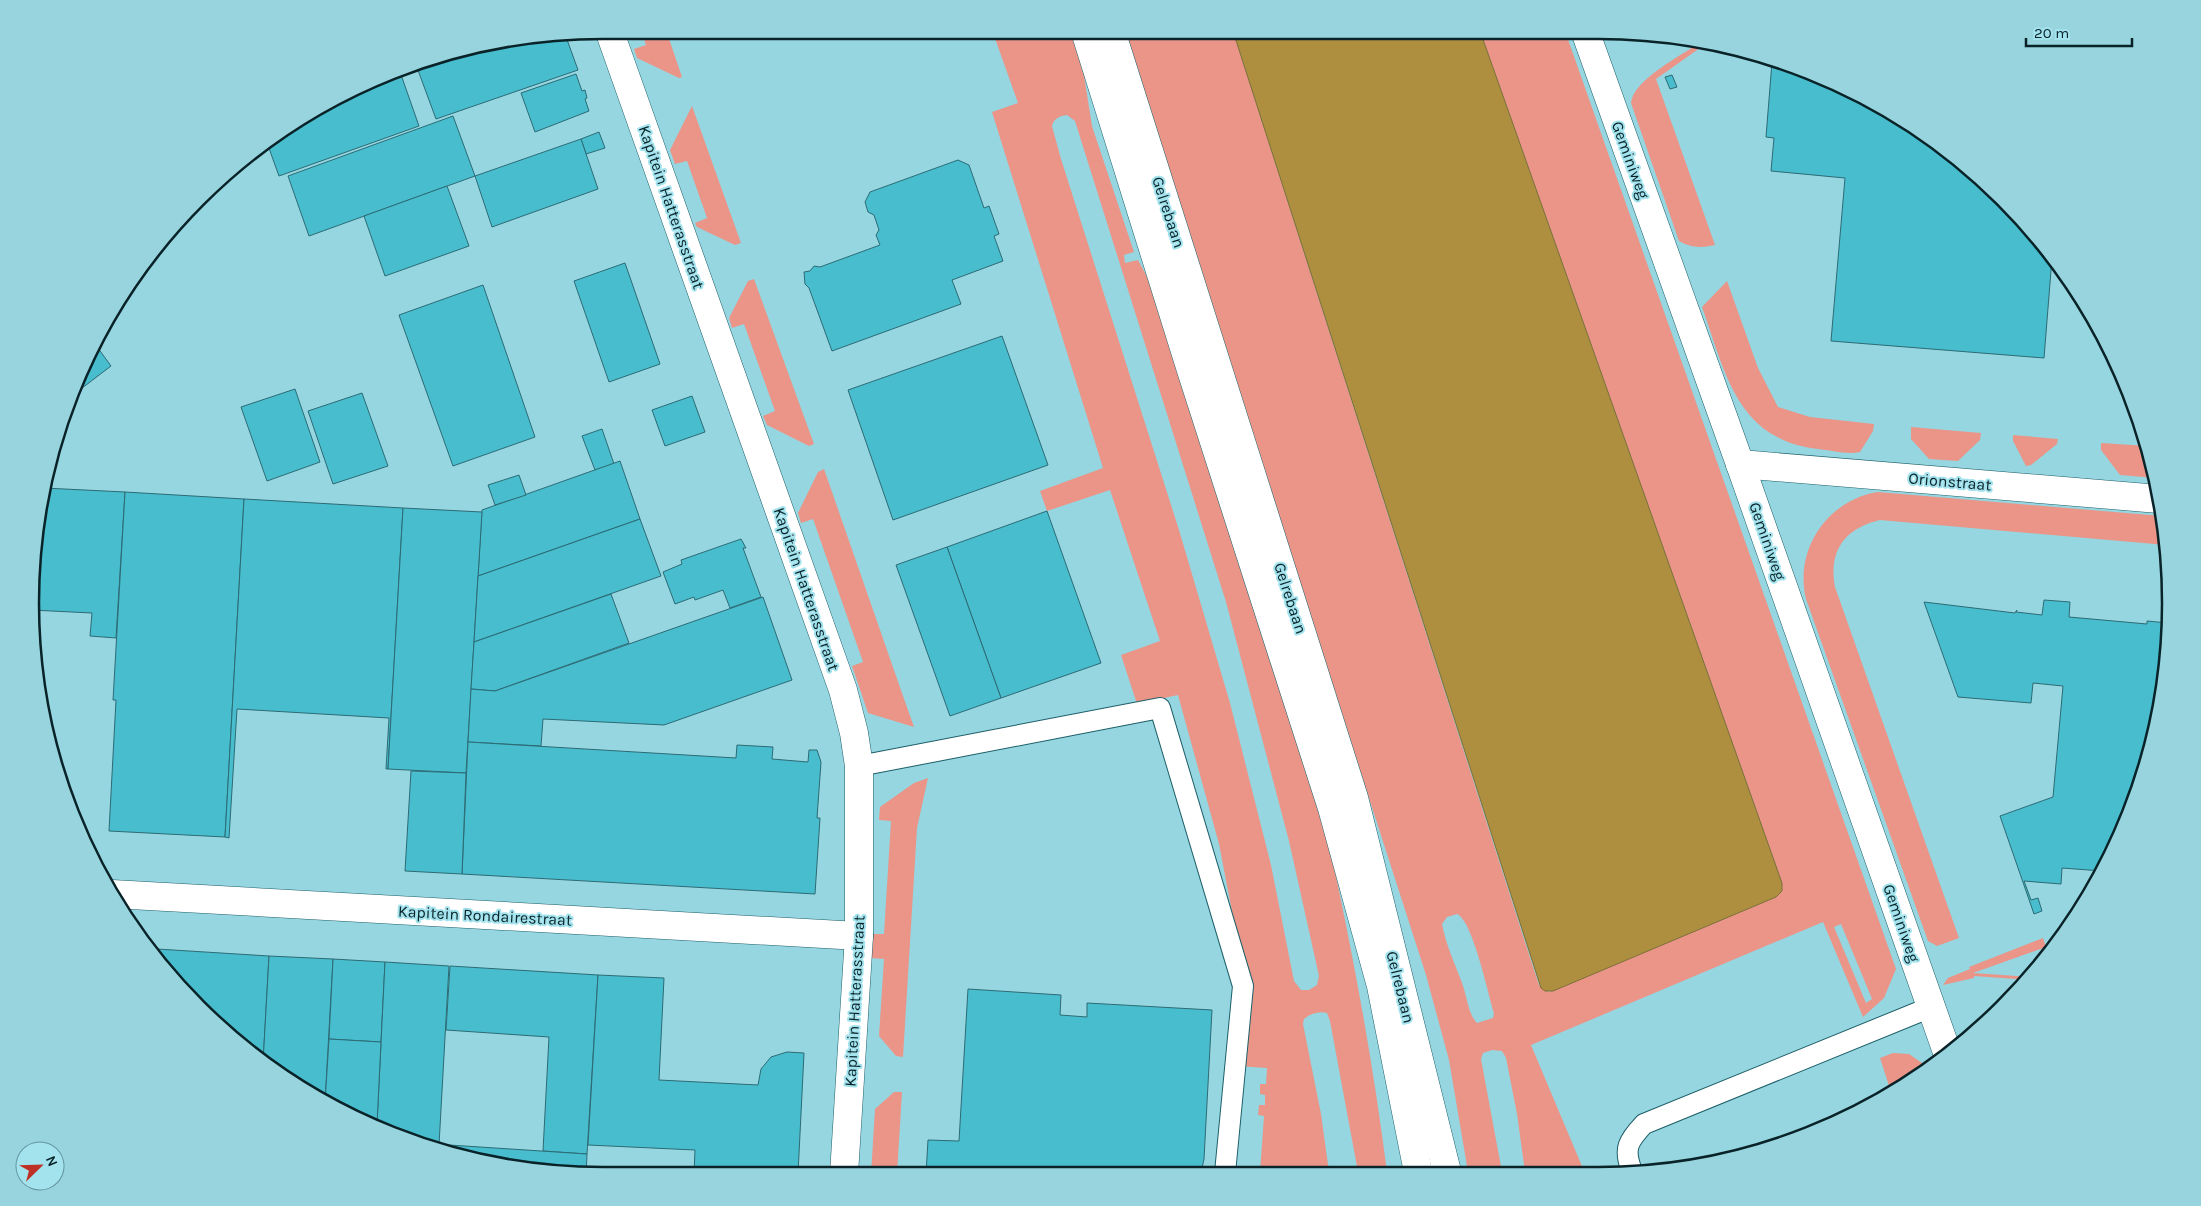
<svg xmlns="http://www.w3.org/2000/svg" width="2201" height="1206" font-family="Karla,sans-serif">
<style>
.green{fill:#ea9588;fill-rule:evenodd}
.water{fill:#ad8f3f;stroke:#7c6f38}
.building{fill:#48bdce;stroke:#2c6b75}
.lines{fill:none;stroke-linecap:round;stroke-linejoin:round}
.service-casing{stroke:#1d5f68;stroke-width:22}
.minor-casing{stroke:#1d5f68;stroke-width:29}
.tertiary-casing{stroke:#1d5f68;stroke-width:29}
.service{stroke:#fff;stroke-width:20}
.minor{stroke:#fff;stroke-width:28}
.tertiary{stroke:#fff;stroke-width:28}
.labels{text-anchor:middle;stroke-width:4;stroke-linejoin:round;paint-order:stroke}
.street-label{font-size:16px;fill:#092328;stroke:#a3e3ee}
.rim{fill:none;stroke:#092328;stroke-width:2.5}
</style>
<rect width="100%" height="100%" fill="#96d6e1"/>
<g class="green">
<path d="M641,30H666L682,77L679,78L637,58L634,49L646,45Z"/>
<path d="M992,30L1077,31L1092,126L1134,252L1124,255L1125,263L1138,260L1168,316L1329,844C1353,953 1373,1062 1387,1172H1358L1330,1021L1327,1013C1319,1011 1310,1014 1304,1019L1303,1024L1321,1114L1329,1172H1260L1264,1116L1258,1115L1259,1105H1265V1095L1260,1094V1084H1266L1267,1068L1237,1066L1242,963L1219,844L1178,695L1137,704L1121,655L1160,641L1110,490L1047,511L1040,491L1103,468L992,112L1018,103ZM1067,115L1075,121L1226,602L1289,841L1319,976L1317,985L1309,990H1301L1294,981L1271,865L1230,703L1179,530L1061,159L1052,126C1054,118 1060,116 1067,115Z"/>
<path d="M1122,31H1233L1532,964L1539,985L1549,992L1776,897L1782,883L1480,31H1565L1896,969L1884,998L1863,1017L1823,922L1531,1045L1584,1171L1525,1172L1517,1114L1506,1058L1502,1051L1492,1050L1483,1053L1481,1059L1502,1172H1468L1449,1060L1426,975ZM1457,914C1473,921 1488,994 1494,1013L1493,1018L1477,1023C1468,1014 1467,996 1462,983C1455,964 1446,945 1442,924L1447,917ZM1841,924L1872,999L1866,1003L1834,927Z"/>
<path d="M1701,42L1707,43L1656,79L1715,245C1700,248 1692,248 1679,241L1631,103C1633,80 1682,55 1701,42Z"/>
<path d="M692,106L741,243L735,245L697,227L695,223L707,218L687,161L675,164L670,150Z"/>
<path d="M754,279L814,444L809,446L767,425L763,416L775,411L744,324L732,328L729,318L748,281Z"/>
<path d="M1727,281L1758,368L1778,407L1810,417L1874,424L1873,431L1860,452C1848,455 1830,450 1818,449C1736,440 1725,371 1702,307Z"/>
<path d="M1911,427L1981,433L1980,440L1958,461L1929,459L1911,439Z"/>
<path d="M2013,435L2058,439L2057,444L2031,465L2026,466L2013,441Z"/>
<path d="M2101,443L2148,446L2155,478L2120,475L2101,450Z"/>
<path d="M824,469L903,696L914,727L868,713L852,666L863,662L813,519L801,523L798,513L818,472Z"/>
<path d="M1878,492L2162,516L2166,545L1880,520C1845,528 1828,551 1835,587L1959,938L1937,946L1928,941L1806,599C1794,550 1827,500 1878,492Z"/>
<path d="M928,778L917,828L903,1057L896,1056L879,1036L884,959L871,958L873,934H884L891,821L879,820L880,807L914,783Z"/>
<path d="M2043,938L2046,947L1973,973L2031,977L2030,980L1974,976V978L1943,985L1948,978L1970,969L1969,967Z"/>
<path d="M1893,1053L1909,1054L1929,1068L1916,1080L1891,1092L1880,1058Z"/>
<path d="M894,1092H902L897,1174H871L875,1109Z"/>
</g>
<path class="water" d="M1233,31H1480L1782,883V891L1776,897L1553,991H1545L1541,988Z"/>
<g class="building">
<path d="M565,34L578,70L436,119L415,62L491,41Z"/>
<path d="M1772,62L1884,107L1976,172L2052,254L2055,258H2052L2044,358L1831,341L1845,178L1771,171L1774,138L1766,137Z"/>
<path d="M399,69L419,126L279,176L266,140L317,107Z"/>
<path d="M576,74L582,91L585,90L587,98L585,99L589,111L535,132L521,93Z"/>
<path d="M1672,75L1677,87L1670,89L1665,77Z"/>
<path d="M453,116L475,176L309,236L288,176Z"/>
<path d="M599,132L605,148L586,154L581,139Z"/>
<path d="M581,139L598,189L492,227L475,176Z"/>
<path d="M958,160L969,165L984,208L989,206L999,234L994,236L1003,261L952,280L961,304L832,351L809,288L805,284L804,272L810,271L814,266L820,267L880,245L876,235L879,230L874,215L868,212L865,202L870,192Z"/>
<path d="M447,186L469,246L385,276L364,216Z"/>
<path d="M625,263L660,364L609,382L574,281Z"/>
<path d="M483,285L535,437L453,466L399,315Z"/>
<path d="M1002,336L1048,465L893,520L848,390Z"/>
<path d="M95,344L111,366L69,398L74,383Z"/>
<path d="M295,389L320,462L267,481L241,407Z"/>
<path d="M362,393L388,466L333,484L308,411Z"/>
<path d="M692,396L705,432L665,446L652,410Z"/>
<path d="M602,429L614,464L595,470L582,436Z"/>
<path d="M620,461L640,519L478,576L482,510Z"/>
<path d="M519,475L526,495L495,505L488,485Z"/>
<path d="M44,488L125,492L116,638L90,636L92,613L31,610V565Z"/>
<path d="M125,492L244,499L225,837L109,831L116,700H113Z"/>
<path d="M244,499L403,508L388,769H386L389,718L237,709L229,838L225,837Z"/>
<path d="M403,508L482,512L466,773L388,769Z"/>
<path d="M1047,511L1101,663L1001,698L947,547Z"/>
<path d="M640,519L661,576L474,642L478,576Z"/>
<path d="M741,539L746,548H743L761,597L730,608L723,590L695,600L694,597L675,604L663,572L682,564L681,560Z"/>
<path d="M947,547L1001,698L950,716L896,565Z"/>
<path d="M611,594L629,643L495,691L471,689L474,642Z"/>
<path d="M763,597L792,680L664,725L543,719L541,746L468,742L471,689L495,691Z"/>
<path d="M2044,600L2070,602L2069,617L2147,624V621L2168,623L2166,678L2141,787L2102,871L2062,868L2061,884L2024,881L2031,900L2038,898L2042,911L2034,914L2000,816L2053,797L2063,686L2033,683L2031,703L1958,697L1924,602L2015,613L2017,610L2016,612L2042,615Z"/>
<path d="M468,742L736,758L737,745L773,747L772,759L808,762L809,750H817L821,762L817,818H820L815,894L462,874Z"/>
<path d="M411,771L466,773L462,874L405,871Z"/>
<path d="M157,949L269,956L263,1063L254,1057L172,981L157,961Z"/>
<path d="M269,956L333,959L325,1103L263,1063Z"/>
<path d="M333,959L385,962L381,1042L329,1039Z"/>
<path d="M385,962L449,966L439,1145L424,1144L377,1124Z"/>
<path d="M450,966L598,975L587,1154L543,1151L549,1037L446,1030Z"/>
<path d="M598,975L664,978L659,1080L758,1085L761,1069L771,1057L787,1052L804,1053L798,1174H694L695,1150L588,1145Z"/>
<path d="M968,989L1061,995L1060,1015L1087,1017V1003L1212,1010L1204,1159L1201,1173L926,1174L928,1140L959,1141Z"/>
<path d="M329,1039L381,1042L377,1124L325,1103Z"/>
<path d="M434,1144L587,1154L586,1175H566L454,1156L434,1148Z"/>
</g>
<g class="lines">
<defs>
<g id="service">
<path d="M859,766L1160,708L1243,986L1225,1173"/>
<path d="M1632,1171C1623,1149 1628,1141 1644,1124L1931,1007"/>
</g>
<g id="minor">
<path d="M609,30L843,690L854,733L859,766V936L844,1174"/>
<path d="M1585,31L1740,464L1947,1052"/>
<path d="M1740,464L2159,499"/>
<path d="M112,894L859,936"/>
</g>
<g id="tertiary">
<path d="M1085,31L1191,370L1332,808L1381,986L1418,1172"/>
<path d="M1111,31L1354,798L1447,1172"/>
</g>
</defs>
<use href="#service" class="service-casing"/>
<use href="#minor" class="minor-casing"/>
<use href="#tertiary" class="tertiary-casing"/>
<use href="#service" class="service"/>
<use href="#minor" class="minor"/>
<use href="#tertiary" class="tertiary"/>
</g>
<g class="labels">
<g class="street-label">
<text transform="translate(1631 160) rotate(70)" y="6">Geminiweg</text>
<text transform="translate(672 207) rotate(71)" y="6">Kapitein Hatterasstraat</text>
<text transform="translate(1169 212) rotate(72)" y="6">Gelrebaan</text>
<text transform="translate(1950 481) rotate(5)" y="6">Orionstraat</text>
<text transform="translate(1768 541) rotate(71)" y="6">Geminiweg</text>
<text transform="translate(807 589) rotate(71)" y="6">Kapitein Hatterasstraat</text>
<text transform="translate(1291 598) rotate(72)" y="6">Gelrebaan</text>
<text transform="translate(485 915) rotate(3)" y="6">Kapitein Rondairestraat</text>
<text transform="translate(1902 923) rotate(71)" y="6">Geminiweg</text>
<text transform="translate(1401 987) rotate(76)" y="6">Gelrebaan</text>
<text transform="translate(854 1001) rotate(-87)" y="6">Kapitein Hatterasstraat</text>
</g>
</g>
<path d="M0 0H2201V1206H0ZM603 39H1598A564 564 0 0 1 2162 603V603A564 564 0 0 1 1598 1167H603A564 564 0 0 1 39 603V603A564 564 0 0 1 603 39Z" fill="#97d4de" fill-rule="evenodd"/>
<path class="rim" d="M603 39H1598A564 564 0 0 1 2162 603V603A564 564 0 0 1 1598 1167H603A564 564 0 0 1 39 603V603A564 564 0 0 1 603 39Z"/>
<g transform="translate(40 1166) rotate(67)"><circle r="24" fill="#a3e3ee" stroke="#65969f"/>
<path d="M0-4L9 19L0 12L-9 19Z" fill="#be3025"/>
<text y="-8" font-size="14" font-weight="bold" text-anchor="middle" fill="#092328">N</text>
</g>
<path d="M2026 38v8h106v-8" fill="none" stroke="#092328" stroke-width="2.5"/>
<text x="2034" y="38" font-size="15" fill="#092328" stroke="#a3e3ee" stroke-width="4" paint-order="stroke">20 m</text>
</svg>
